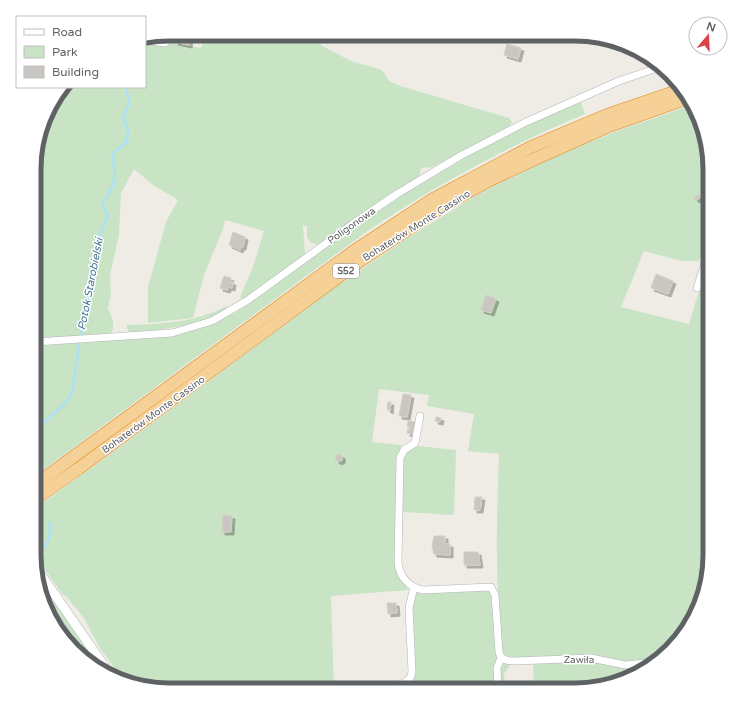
<svg xmlns="http://www.w3.org/2000/svg" width="744" height="724" font-family="'Varela Round',sans-serif">
<style>
.green{fill:#c9e4c5}
.lines{fill:none;stroke-linecap:round;stroke-linejoin:round}
.stream{stroke:#ade1f8;stroke-width:2.5}
.building{fill:#cac7c3;stroke:#d3cdc5;filter:url(#shadow)}
.minor-casing{stroke:#b1b4b7;stroke-width:8}
.secondary-casing{stroke:#b3b6ba;stroke-width:10}
.motorway-casing{stroke:#e38613;stroke-width:13}
.minor{stroke:#fff;stroke-width:7}
.secondary{stroke:#fff;stroke-width:9}
.motorway{stroke:#f5d198;stroke-width:12}
.labels{text-anchor:middle;stroke-width:3;stroke-linejoin:round;paint-order:stroke}
.shield{fill:#fff;stroke:#8e9193;stroke-width:1}
.shield-label{font-size:9px;font-weight:bold;fill:#5e6265}
.street-label{font-size:10px;fill:#5e6265;stroke:#fff}
.water-label{font-size:11px;font-style:italic;fill:#447899;stroke:#fff}
.rim{fill:none;stroke:#5e6265;stroke-width:5}
</style>
<defs>
<filter id="shadow"><feDropShadow dx="3" dy="3" stdDeviation="0" flood-color="#0004"/></filter>
</defs>
<rect width="100%" height="100%" fill="#efece6"/>
<g class="green">
<path d="M206,34H308L324,47L351,61L382,70L389,81L400,86L509,118L512,122L510,126L430,168L424,167L421,169L419,176L317,245L310,242L307,237V226H303L305,254L243,300L240,297L253,267L264,231L225,220L223,229L204,275L193,318L148,323V287L166,222L178,200L153,185L134,169L121,193L119,235L110,275L111,293L108,308L113,321V329L111,334L36,339L37,143L52,102L64,87H145V42H169L201,48Z"/>
<path d="M580,101L585,114C507,146 433,187 363,234L362,233V235L35,476V345L173,335L207,326L237,312L357,224L399,197L503,136Z"/>
<path d="M692,105L703,126L710,161V244L704,259L700,258L699,261H681L644,251L621,307L689,324L710,253V563L696,615L658,661L635,663L516,659L505,657C496,640 498,619 498,600C496,551 497,503 499,454L468,451L474,414L427,406L429,395L379,389L372,442L401,445L396,566L408,590L331,596L334,690H161L122,679L98,645L84,618L66,596L63,595L34,554L35,508L97,464L337,286L409,237L484,191L558,155L617,131Z"/>
<path d="M227,306L226,311C194,326 163,330 129,333L126,325C164,324 193,323 227,306Z"/>
<path d="M418,446L456,450L454,515L401,512L403,458L406,451Z"/>
<path d="M38,578L100,668L89,659L83,651L40,587Z"/>
<path d="M485,589L493,594L498,660L496,690H417L416,681L413,679L411,608L415,594Z"/>
<path d="M590,660L653,664L626,680L583,690H534L533,662Z"/>
<path d="M504,663H509V667L504,674L505,690H499L498,674L501,665Z"/>
</g>
<g class="lines">
<g class="stream">
<path d="M35,434C43,417 65,410 72,392L82,326L94,278L96,245L108,215L102,205C114,186 118,179 112,156L117,149L127,142L128,130L123,118L129,104L126,87"/>
<path d="M39,554C47,544 53,536 49,523"/>
</g>
</g>
<g class="building">
<path d="M176,35L190,37L189,45L175,42Z"/>
<path d="M507,44L521,48L518,59L504,55Z"/>
<path d="M699,195L700,198L696,200L694,197Z"/>
<path d="M233,232L245,237L243,247H241L240,250L229,245Z"/>
<path d="M656,274L673,281L668,294L651,288Z"/>
<path d="M224,276L231,278L230,282H233L232,288L229,287L227,290L220,288Z"/>
<path d="M486,295L496,299L491,313L481,310Z"/>
<path d="M403,394L411,395L407,417L399,416Z"/>
<path d="M388,402H391L390,411L387,409Z"/>
<path d="M436,417L441,418L440,422L435,421Z"/>
<path d="M408,421L416,422L415,428L407,427Z"/>
<path d="M408,429L414,430L413,434L407,433Z"/>
<circle cx="339" cy="458" r="3.5"/>
<path d="M475,497H482L480,510H474Z"/>
<path d="M223,515L232,516L231,532H222Z"/>
<path d="M434,536H445V544H450V555L434,554L432,546Z"/>
<path d="M464,552H478L480,565H464Z"/>
<path d="M387,603H396L397,613L388,614Z"/>
</g>
<g class="lines">
<defs>
<g id="minor">
<path d="M145,40L165,43L172,34"/>
<path d="M697,288L710,248"/>
<path d="M35,342L172,333L212,321L248,300L354,223L397,194L460,156L526,122L619,81L660,67"/>
<path d="M420,416L415,443L404,450L400,458L398,562C399,576 409,588 423,590L491,587L495,595L499,652C501,660 507,661 515,661L591,658L625,665L657,662"/>
<path d="M368,690C382,687 410,689 412,672L409,608L414,587"/>
<path d="M498,690L497,668L501,658"/>
</g>
<g id="secondary">
<path d="M35,566L111,676"/>
<path d="M43,601L76,649"/>
</g>
<g id="motorway">
<path d="M35,485L354,251L433,199L531,147L607,115L683,89"/>
<path d="M35,499L78,469L360,261L440,208L486,182L537,158L609,126L688,98"/>
</g>
</defs>
<use href="#minor" class="minor-casing"/>
<use href="#secondary" class="secondary-casing"/>
<use href="#motorway" class="motorway-casing"/>
<use href="#minor" class="minor"/>
<use href="#secondary" class="secondary"/>
<use href="#motorway" class="motorway"/>
</g>
<g class="labels">
<rect class="shield" x="333" y="264" width="26" height="14" rx="3"/>
<g class="shield-label">
<text x="346" y="274">S52</text>
</g>
<g class="street-label">
<text transform="translate(351 225) rotate(-35)" y="4">Poligonowa</text>
<text transform="translate(416 225) rotate(-32)" y="4">Bohaterów Monte Cassino</text>
<text transform="translate(153 414) rotate(-36)" y="4">Bohaterów Monte Cassino</text>
<text x="579" y="663">Zawiła</text>
</g>
<g class="water-label">
<text transform="translate(90 284) rotate(-79)" y="4">Potok Starobielski</text>
</g>
</g>
<path d="M0 0H744V724H0ZM169 41H575A128 128 0 0 1 703 169V555A128 128 0 0 1 575 683H169A128 128 0 0 1 41 555V169A128 128 0 0 1 169 41Z" fill="#fff" fill-rule="evenodd"/>
<path class="rim" d="M169 41H575A128 128 0 0 1 703 169V555A128 128 0 0 1 575 683H169A128 128 0 0 1 41 555V169A128 128 0 0 1 169 41Z"/>
<rect x="16" y="16" width="130" height="72" fill="#ffffff" stroke="#bfc0c1"/>
<rect x="24" y="29" width="20" height="6" fill="#ffffff" stroke="#bfc0c1"/>
<text x="52" y="36" font-size="12" fill="#5e6265">Road</text>
<rect x="24" y="46" width="20" height="12" fill="#c9e4c5" stroke="#bfc0c1"/>
<text x="52" y="56" font-size="12" fill="#5e6265">Park</text>
<rect x="24" y="66" width="20" height="12" fill="#cac7c3" stroke="#bfc0c1"/>
<text x="52" y="76" font-size="12" fill="#5e6265">Building</text>
<g transform="translate(708 36) rotate(19)"><circle r="19" fill="#ffffff" stroke="#bfc0c1"/>
<path d="M0-3L7 15L0 10L-7 15Z" fill="#dc3f48"/>
<text y="-6" font-size="11" font-weight="bold" text-anchor="middle" fill="#5e6265">N</text>
</g>
</svg>
